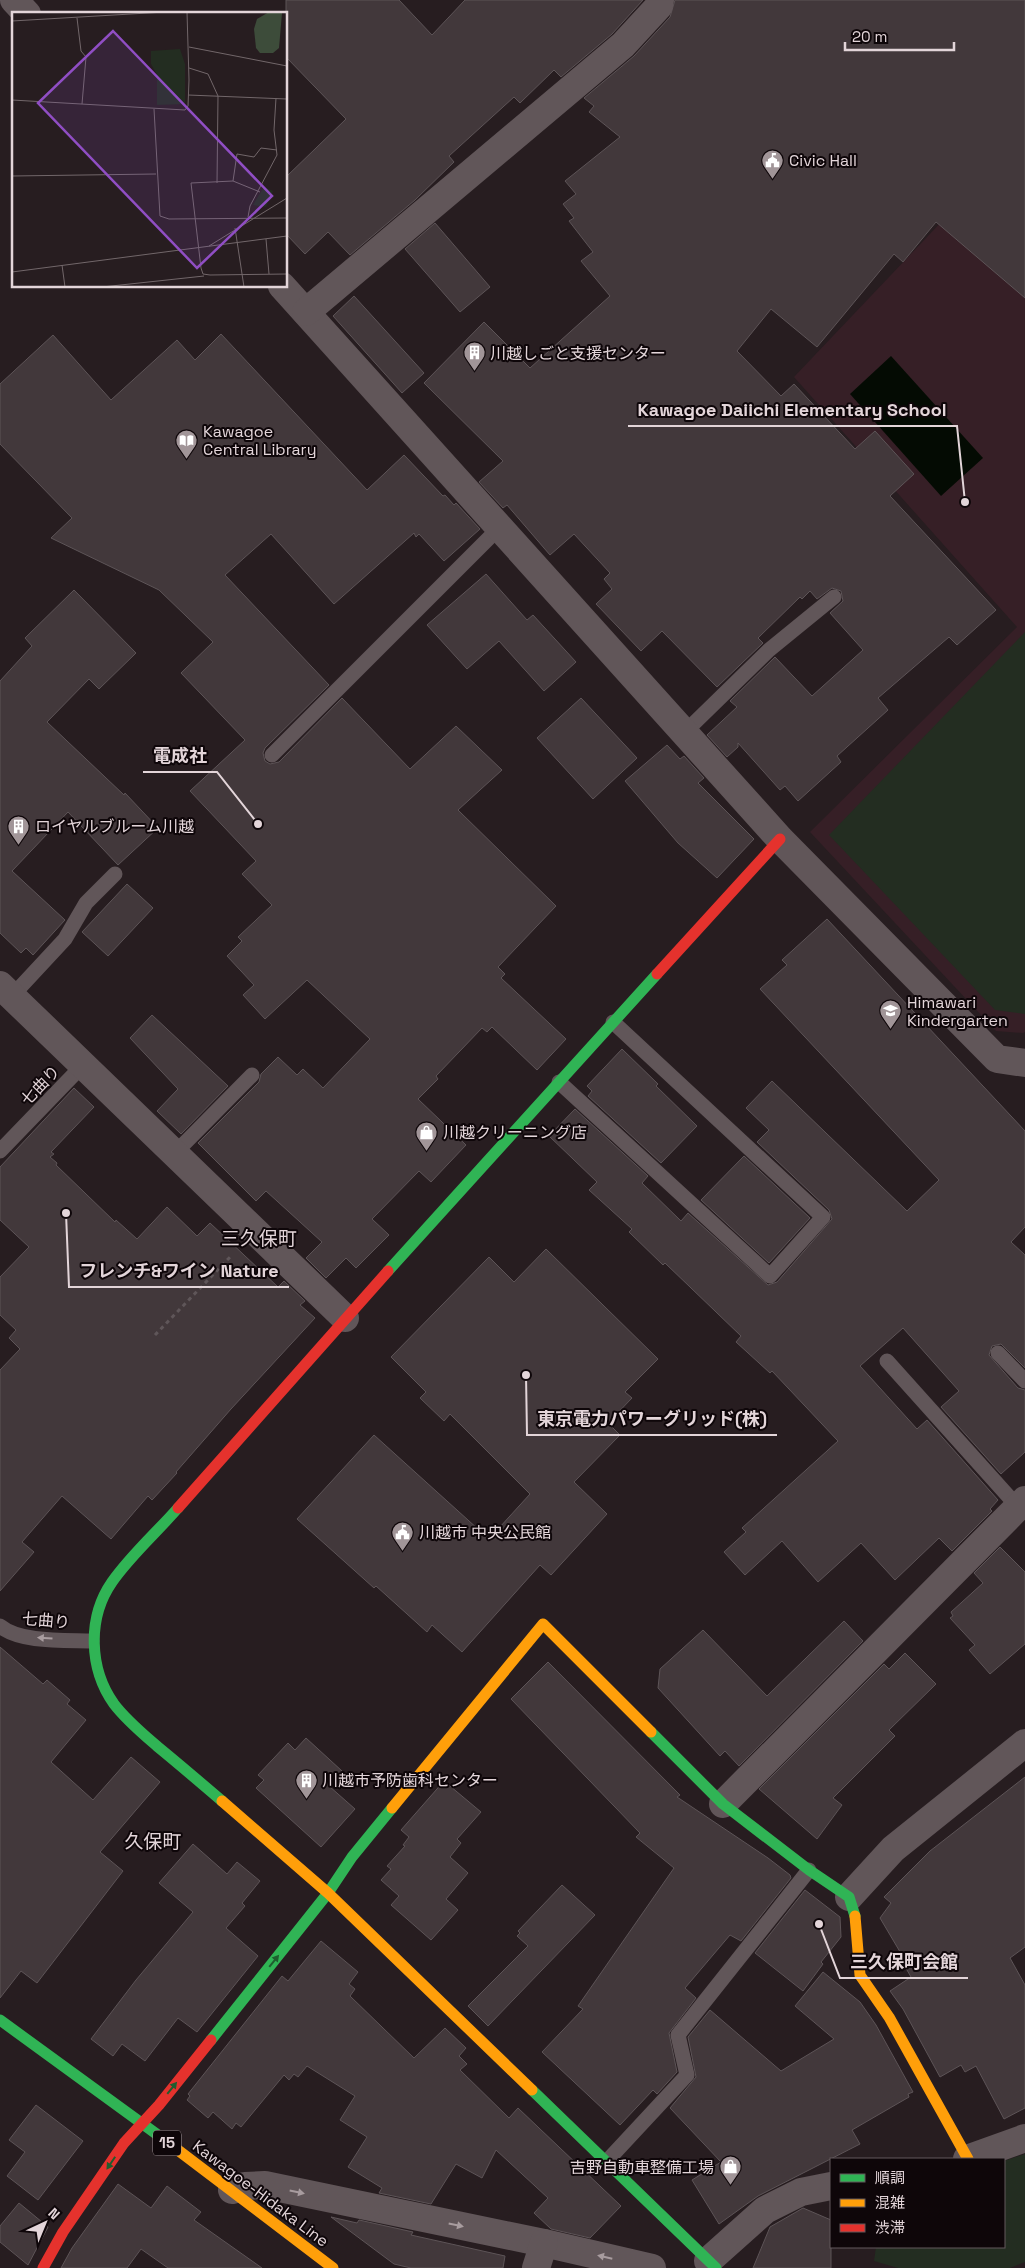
<svg xmlns="http://www.w3.org/2000/svg" width="1025" height="2268" font-family="'Space Grotesk','Noto Sans JP',sans-serif">
<style>
.built{fill:#361f26}
.green{fill:#232d21}
.water{fill:#040b03}
.building{fill:#42383b;stroke:#5d5457}
.lines{fill:none;stroke-linecap:round;stroke-linejoin:round}
.path{stroke:#5f5659;stroke-width:3;stroke-dasharray:4 4;stroke-linecap:butt}
.lane{stroke:#615659;stroke-width:15}
.street{stroke:#615659;stroke-width:28}
.fast{stroke:#30b455;stroke-width:11}
.slow{stroke:#ff9f0a;stroke-width:11}
.jam{stroke:#e5322d;stroke-width:11}
.oneway{fill:#a89c9f}
.oneway2{fill:#1f5d2f}
.labels{text-anchor:middle;stroke-width:4;stroke-linejoin:round;paint-order:stroke}
.shield{fill:#0e0609;stroke:#a3979b;stroke-width:1}
.shield-label{font-size:15px;font-weight:bold;fill:#e3d5d9}
.poi-label{font-size:16px;fill:#e3d5d9;stroke:#0e0609;text-anchor:start}
.street-label{font-size:16px;fill:#e3d5d9;stroke:#0e0609}
.quarter-label{font-size:19px;fill:#e3d5d9;stroke:#0e0609}
.inset-road{fill:none;stroke:#72676a;stroke-width:1}
.view{fill:#904ec4;fill-opacity:0.15;stroke:#904ec4;stroke-width:2.5}
.inset-edge{fill:none;stroke:#e3d5d9;stroke-width:2.5}
.leader{fill:none;stroke:#e3d5d9;stroke-width:2}
.callout-dot{fill:#e3d5d9;stroke:#0e0609;stroke-width:2}
.callout-label{font-size:18px;text-anchor:middle;font-weight:bold;fill:#e3d5d9;stroke:#0e0609;stroke-width:4;stroke-linejoin:round;paint-order:stroke}
</style>
<rect width="100%" height="100%" fill="#271d20"/>
<path class="built" d="M1025,134V1032L1023,1033L996,1031L810,832L1017,627L794,377Z"/>
<g class="green">
<path d="M1025,632V1014L995,1010L829,835Z"/>
<path d="M1025,2154V2262L1010,2268H898L874,2261L876,2247H1004V2161Z"/>
</g>
<path class="water" d="M891,356L983,458L941,496L850,394Z"/>
<g class="building">
<path d="M286,0H399L432,35L465,0H643L612,34L561,77L554,70L520,103L514,97L449,156L454,162L415,200L350,255L328,232L305,254L286,234V177L346,119L286,57Z"/>
<path d="M675,0H1025V298L936,222L903,262L894,254L817,347L771,309L737,351L781,396L794,384L855,449L875,431L914,474L890,496L996,610L957,645L949,637L878,698L888,710L837,756L841,762L798,801L785,786L780,790L738,743V747L727,757L707,735L737,707L730,701L775,657L812,696L863,650L830,613L843,601L841,591L832,588L817,599L810,591L802,599L800,597L758,638L763,643L717,687L662,631L641,651L596,604L612,589L604,579L610,573L574,534L550,555L507,505L503,508L479,482L503,461L424,383L484,322L530,368L610,296L581,261L593,252L569,221L574,218L563,204L576,194L565,181L620,137L589,112L594,106L584,98L634,56L670,17Z"/>
<path d="M435,223L490,287L460,312L405,249Z"/>
<path d="M354,296L424,373L402,393L333,316Z"/>
<path d="M221,334L367,490L404,455L443,496L445,495L454,505L456,503L480,529L444,561L419,534L416,537L414,533L334,604L271,534L225,575L329,685L265,748L263,753L265,761L270,764L279,762L342,698L410,769L456,726L502,770L458,810L556,906L498,967L505,974L501,978L566,1039L537,1070L492,1027L487,1032L482,1028L436,1076L438,1079L418,1099L466,1145L431,1182L419,1171L372,1219L389,1235L356,1268L346,1258L326,1278L306,1258L322,1242L266,1191L256,1201L198,1143L259,1082L261,1074L278,1057L297,1075L303,1069L323,1088L370,1039L307,980L265,1019L243,995L254,985L227,956L242,941L238,937L272,905L242,874L256,861L190,791L245,740L181,673L213,642L159,590L51,538L72,518L0,444V384L53,335L111,400L177,340L195,360Z"/>
<path d="M486,574L527,620L533,615L576,662L544,691L499,641L467,669L427,625Z"/>
<path d="M74,590L136,653L99,689L89,679L47,722L124,795L125,793L158,828L118,865L68,812L12,871L65,920L33,955L26,948L21,953L0,933V681L32,646L25,638Z"/>
<path d="M581,698L637,758L593,799L537,738Z"/>
<path d="M667,745L680,759L684,756L704,778L698,783L754,839L717,878L678,843L625,781Z"/>
<path d="M127,884L153,908L108,956L82,932Z"/>
<path d="M827,919L1025,1131V1227L1011,1242L1025,1255V1368L1001,1344L992,1346L989,1355L1018,1388L1025,1390V1452L1001,1474L941,1407L959,1391L903,1328L860,1366L917,1429L927,1420L998,1500L990,1509L992,1511L952,1551L939,1538L895,1580L861,1543L818,1582L782,1541L745,1575L724,1552L746,1532L742,1528L838,1441L772,1371L770,1373L736,1342L741,1336L665,1263L663,1265L629,1232L632,1229L589,1190L597,1182L549,1136L575,1109L648,1176L642,1183L681,1221L688,1213L768,1285L777,1282L832,1219L829,1210L757,1142L769,1130L746,1108L772,1081L907,1211L939,1180L760,989L787,965L782,960Z"/>
<path d="M152,1015L228,1086L181,1134L157,1111L178,1089L130,1038Z"/>
<path d="M622,1049L658,1084L656,1086L697,1126L661,1163L588,1096L592,1091L587,1086Z"/>
<path d="M74,1088L94,1107L51,1152L54,1154L50,1157L57,1163L56,1165L115,1222L116,1220L137,1239L167,1207L197,1236L210,1223L278,1287L284,1281L305,1301L300,1305L315,1318L231,1409L176,1472L177,1473L152,1500L148,1496L111,1539L62,1496L22,1542L34,1552L0,1591V1370L20,1349L9,1338L16,1330L0,1315V1277L29,1247L0,1220V1167Z"/>
<path d="M744,1156L810,1218L769,1263L701,1200Z"/>
<path d="M546,1249L658,1359L625,1392L632,1398L608,1423L620,1435L574,1482L607,1514L551,1575L540,1565L462,1652L432,1625L427,1632L376,1586L374,1588L297,1519L374,1435L489,1539L530,1494L450,1414L444,1421L420,1398L426,1392L391,1357L489,1257L514,1282Z"/>
<path d="M1000,1547L1025,1572V1644L990,1674L969,1650L975,1645L950,1618L953,1616L951,1612L983,1583L974,1573Z"/>
<path d="M844,1621L863,1641L739,1766L725,1751L720,1756L658,1688L660,1669L703,1630L767,1696Z"/>
<path d="M0,1647L43,1684L47,1680L70,1700L67,1704L86,1720L51,1762L93,1800L131,1757L160,1782L100,1852L123,1871L37,1983L21,1971L0,1998Z"/>
<path d="M905,1653L936,1684L889,1730L895,1736L833,1798L842,1805L817,1839L759,1789L884,1664L889,1669Z"/>
<path d="M548,1662L680,1795L677,1797L768,1858L790,1875L791,1878L741,1941L730,1935L685,1988L696,1998L669,2033L677,2072L657,2094L653,2090L620,2125L542,2052L583,2009L578,2006L674,1868L636,1837L640,1833L511,1699Z"/>
<path d="M306,1738L342,1771L329,1786L355,1809L321,1847L256,1788L264,1780L258,1775L288,1743L295,1750Z"/>
<path d="M1025,1777V1947L1010,1958L1025,1985V2108L1004,2119L976,2066L965,2072L961,2065L940,2077L903,2009L890,1991L911,1977L903,1963L906,1962L880,1918L891,1903L884,1897L930,1851Z"/>
<path d="M444,1781L481,1812L457,1839L461,1843L450,1857L468,1873L446,1899L458,1910L431,1940L391,1905L399,1896L381,1880L391,1869L387,1866L405,1846L403,1845L409,1837L401,1830Z"/>
<path d="M193,1844L227,1874L237,1862L260,1881L242,1903L245,1906L226,1928L258,1956L197,2032L178,2018L145,2061L122,2044L113,2056L91,2039L136,1980L193,1912L159,1883Z"/>
<path d="M562,1885L595,1915L488,2026L468,2006L528,1946L517,1936L520,1933L518,1931Z"/>
<path d="M805,1890L840,1917L841,1937L821,1962L823,1964L803,1991L755,1953Z"/>
<path d="M321,1941L358,1972L349,1984L355,1989L350,1996L414,2058L445,2028L466,2048L459,2056L467,2064L460,2070L509,2118L518,2108L621,2206L590,2238L551,2229L534,2213L548,2198L496,2150L482,2178L456,2164L431,2204L379,2193L382,2188L348,2167L367,2137L340,2120L355,2096L307,2066L298,2077L294,2074L289,2080L284,2075L241,2127L236,2123L232,2129L213,2112L208,2118L187,2100L190,2096L188,2094L282,1976L288,1981Z"/>
<path d="M823,1972L860,2002L876,2025L913,2092L908,2094L909,2097L852,2130L860,2144L758,2196L719,2224L692,2180L721,2162L670,2108L696,2077L688,2037L710,2010L781,2071L834,2039L795,2006Z"/>
<path d="M36,2105L83,2141L38,2200L7,2176L25,2152L9,2140Z"/>
<path d="M118,2184L151,2208L167,2186L201,2212L194,2220L262,2268H168L141,2249L127,2268H61L72,2248Z"/>
<path d="M19,2203L48,2227L28,2265L0,2242V2226Z"/>
<path d="M803,2208L831,2220V2268H753L770,2227Z"/>
<path d="M331,2217L357,2223L359,2220L413,2232L411,2235L505,2256L503,2268H411L394,2264Z"/>
</g>
<g class="lines">
<path class="path" d="M155,1335L232,1255"/>
<g class="lane">
<path d="M685,732L769,650L834,597"/>
<path d="M272,755L500,527"/>
<path d="M12,996L65,939L86,903L115,874"/>
<path d="M559,1082L770,1276L823,1217L613,1022"/>
<path d="M0,1151L84,1064"/>
<path d="M175,1153L252,1075"/>
<path d="M998,1353L1025,1381"/>
<path d="M887,1361L1018,1507"/>
<path d="M0,1626C20,1643 66,1640 92,1641"/>
<path d="M607,2161L687,2075L678,2035L809,1870"/>
</g>
<g class="street">
<path d="M14,0L27,14"/>
<path d="M282,286L780,839L997,1059L1025,1063"/>
<path d="M306,312L623,45L659,6L660,0"/>
<path d="M0,985L345,1318"/>
<path d="M723,1804L1025,1500"/>
<path d="M849,1897L893,1849L1025,1743"/>
<path d="M967,2159L1025,2138"/>
<path d="M232,2190L245,2186L265,2185L544,2243L652,2268"/>
<path d="M708,2261L765,2210L801,2192L831,2186"/>
<path d="M536,2268L544,2243"/>
</g>
<g class="fast">
<path d="M388,1271L657,974"/>
<path d="M178,1508C157,1532 130,1556 112,1582C87,1618 89,1669 114,1704C126,1720 143,1734 158,1747C180,1765 201,1783 222,1801"/>
<path d="M651,1732L723,1804L809,1870L849,1897L855,1916"/>
<path d="M0,2020L162,2138"/>
<path d="M211,2040L328,1893L352,1857L392,1808"/>
<path d="M532,2090L716,2268"/>
</g>
<g class="slow">
<path d="M222,1801L328,1893L532,2090"/>
<path d="M392,1808L543,1624L651,1732"/>
<path d="M855,1916L860,1975L889,2017L968,2159"/>
<path d="M162,2138L333,2268"/>
</g>
<g class="jam">
<path d="M657,974L780,839"/>
<path d="M178,1508L388,1271"/>
<path d="M43,2268L63,2232L124,2143L159,2105L211,2040"/>
</g>
</g>
<defs><path id="oneway-solid" d="M-6-.8H1V-3.2L6.5 0L1 3.2V.8H-6Z" transform="scale(1.25)"/></defs>
<g class="oneway">
<use href="#oneway-solid" transform="translate(45 1638) rotate(-176)"/>
<use href="#oneway-solid" transform="translate(297 2192) rotate(12)"/>
<use href="#oneway-solid" transform="translate(456 2225) rotate(12)"/>
<use href="#oneway-solid" transform="translate(605 2257) rotate(-167)"/>
</g>
<g class="oneway2">
<use href="#oneway-solid" transform="translate(274 1961) rotate(-51)"/>
<use href="#oneway-solid" transform="translate(172 2088) rotate(-51)"/>
<use href="#oneway-solid" transform="translate(111 2163) rotate(124)"/>
</g>
<defs>
<symbol id="civic-pin" viewBox="-11 -11 22 30"><path d="M0 17L-7.5 6A9.5 9.5 0 1 1 7.5 6Z" fill="#a19598" stroke="#0e0609"/><path d="M-.6-6.5H3V-4.5H.6V-3L4-1V1h2V6H-6V1h2V-1L-.6-3ZM-1.2 2.5V6h2.4V2.5Z" fill="#fff"/></symbol>
<symbol id="building-pin" viewBox="-11 -11 22 30"><path d="M0 17L-7.5 6A9.5 9.5 0 1 1 7.5 6Z" fill="#a19598" stroke="#0e0609"/><path d="M-4-6H4V6H1V3H-1V6H-4ZM-2.5-4.3h1.7v1.8h-1.7ZM.8-4.3h1.7v1.8H.8ZM-2.5-1h1.7V.8h-1.7ZM.8-1h1.7V.8H.8Z" fill="#fff"/></symbol>
<symbol id="library-pin" viewBox="-11 -11 22 30"><path d="M0 17L-7.5 6A9.5 9.5 0 1 1 7.5 6Z" fill="#a19598" stroke="#0e0609"/><path d="M-6-4Q-3-5.5-.7-3.5V5Q-3 3-6 4ZM6-4Q3-5.5 .7-3.5V5Q3 3 6 4Z" fill="#fff"/></symbol>
<symbol id="school-pin" viewBox="-11 -11 22 30"><path d="M0 17L-7.5 6A9.5 9.5 0 1 1 7.5 6Z" fill="#a19598" stroke="#0e0609"/><path d="M0-5L7-2L0 1L-7-2ZM-4 1L0 2.5L4 1V4Q0 6-4 4Z" fill="#fff"/></symbol>
<symbol id="shop-pin" viewBox="-11 -11 22 30"><path d="M0 17L-7.5 6A9.5 9.5 0 1 1 7.5 6Z" fill="#a19598" stroke="#0e0609"/><path d="M-5-2.5h2.3a2.7 3.5 0 0 1 5.4 0H5L5.5 6h-11ZM-1.5-2.5h3a1.5 2.3 0 0 0-3 0Z" fill="#fff"/></symbol>
</defs>
<g fill-rule="evenodd">
<use href="#civic-pin" x="760" y="148" width="25" height="34"/>
<use href="#building-pin" x="462" y="340" width="25" height="34"/>
<use href="#library-pin" x="174" y="428" width="25" height="34"/>
<use href="#building-pin" x="6" y="814" width="25" height="34"/>
<use href="#school-pin" x="878" y="998" width="25" height="34"/>
<use href="#shop-pin" x="414" y="1120" width="25" height="34"/>
<use href="#civic-pin" x="390" y="1520" width="25" height="34"/>
<use href="#building-pin" x="294" y="1768" width="25" height="34"/>
<use href="#shop-pin" x="718" y="2154" width="25" height="34"/>
</g>
<g class="labels">
<rect class="shield" x="153" y="2130.5" width="28" height="25" rx="4"/>
<g class="shield-label">
<text x="167" y="2148">15</text>
</g>
<g class="poi-label">
<text x="789" y="166">Civic Hall</text>
<text x="490" y="359">川越しごと支援センター</text>
<text x="203" y="437">Kawagoe<tspan x="203" dy="18">Central Library</tspan></text>
<text x="35" y="832">ロイヤルブルーム川越</text>
<text x="907" y="1008">Himawari<tspan x="907" dy="18">Kindergarten</tspan></text>
<text x="443" y="1138">川越クリーニング店</text>
<text x="419" y="1538">川越市 中央公民館</text>
<text x="322" y="1786">川越市予防歯科センター</text>
<text x="714" y="2173" text-anchor="end">吉野自動車整備工場</text>
</g>
<g class="street-label">
<text transform="translate(40 1085) rotate(-46)" y="6">七曲り</text>
<text transform="translate(46 1620) rotate(5)" y="6">七曲り</text>
<text transform="translate(261 2193) rotate(37)" y="6">Kawagoe-Hidaka Line</text>
</g>
<g class="quarter-label">
<text x="259" y="1245">三久保町</text>
<text x="153" y="1848">久保町</text>
</g>
</g>
<g transform="translate(12 12)">
<rect width="275" height="275" fill="#271d20"/>
<path d="M168,37L173,52V92L145,93V63L139,52V39ZM252,175L261,179L254,195L241,193Z" fill="#232d21"/>
<path d="M257,0L270,1L267,36L261,41H248L244,36L242,17L245,7Z" fill="#3d4c3a"/>
<path class="inset-road" d="M65,6L69,39L74,45L70,92M0,9L153,0M177,35L275,54M177,56L196,62L206,84L205,171M176,83L275,87M0,88L173,98L176,94L177,68L175,0M142,97L148,204L157,207L275,206M0,164L144,162M221,169L225,142L242,145L249,136L265,138M248,180L221,169L179,171L189,256L191,262L198,263L275,262M236,205L238,194L265,143L262,118L264,86M223,216L232,275M254,227L257,262M197,234L275,186M50,253L53,275M0,260L275,224M90,275L192,264"/>
<path class="view" d="M101,19L260,184L185,256L26,91Z"/>
<rect width="275" height="275" class="inset-edge"/>
</g>
<path class="leader" d="M965 502L957 426H628M258 824L217 772H143M66 1213L69 1287H289M526 1375L527 1435H777M819 1924L840 1978H968"/>
<g class="callout-dot">
<circle cx="965" cy="502" r="5"/>
<circle cx="258" cy="824" r="5"/>
<circle cx="66" cy="1213" r="5"/>
<circle cx="526" cy="1375" r="5"/>
<circle cx="819" cy="1924" r="5"/>
</g>
<g class="callout-label">
<text x="792" y="416">Kawagoe Daiichi Elementary School</text>
<text x="180" y="762">電成社</text>
<text x="179" y="1277">フレンチ&amp;ワイン Nature</text>
<text x="652" y="1425">東京電力パワーグリッド(株)</text>
<text x="904" y="1968">三久保町会館</text>
</g>
<rect x="830" y="2158" width="175" height="90" fill="#0e0609" stroke="#63595c"/>
<rect x="840" y="2174" width="25" height="8" fill="#30b455" stroke="#63595c"/>
<text x="875" y="2183" font-size="15" fill="#e3d5d9">順調</text>
<rect x="840" y="2199" width="25" height="8" fill="#ff9f0a" stroke="#63595c"/>
<text x="875" y="2208" font-size="15" fill="#e3d5d9">混雑</text>
<rect x="840" y="2224" width="25" height="8" fill="#e5322d" stroke="#63595c"/>
<text x="875" y="2233" font-size="15" fill="#e3d5d9">渋滞</text>
<g transform="translate(45 2223) rotate(44)" stroke="#0e0609" stroke-width="4" paint-order="stroke">
<path d="M0-4L9 19L0 12L-9 19Z" fill="#e3d5d9"/>
<text y="-8" font-size="14" font-weight="bold" text-anchor="middle" fill="#e3d5d9">N</text>
</g>
<path d="M845 42v8h109v-8" fill="none" stroke="#e3d5d9" stroke-width="2.5"/>
<text x="852" y="42" font-size="15" fill="#e3d5d9" stroke="#0e0609" stroke-width="4" paint-order="stroke">20 m</text>
</svg>
